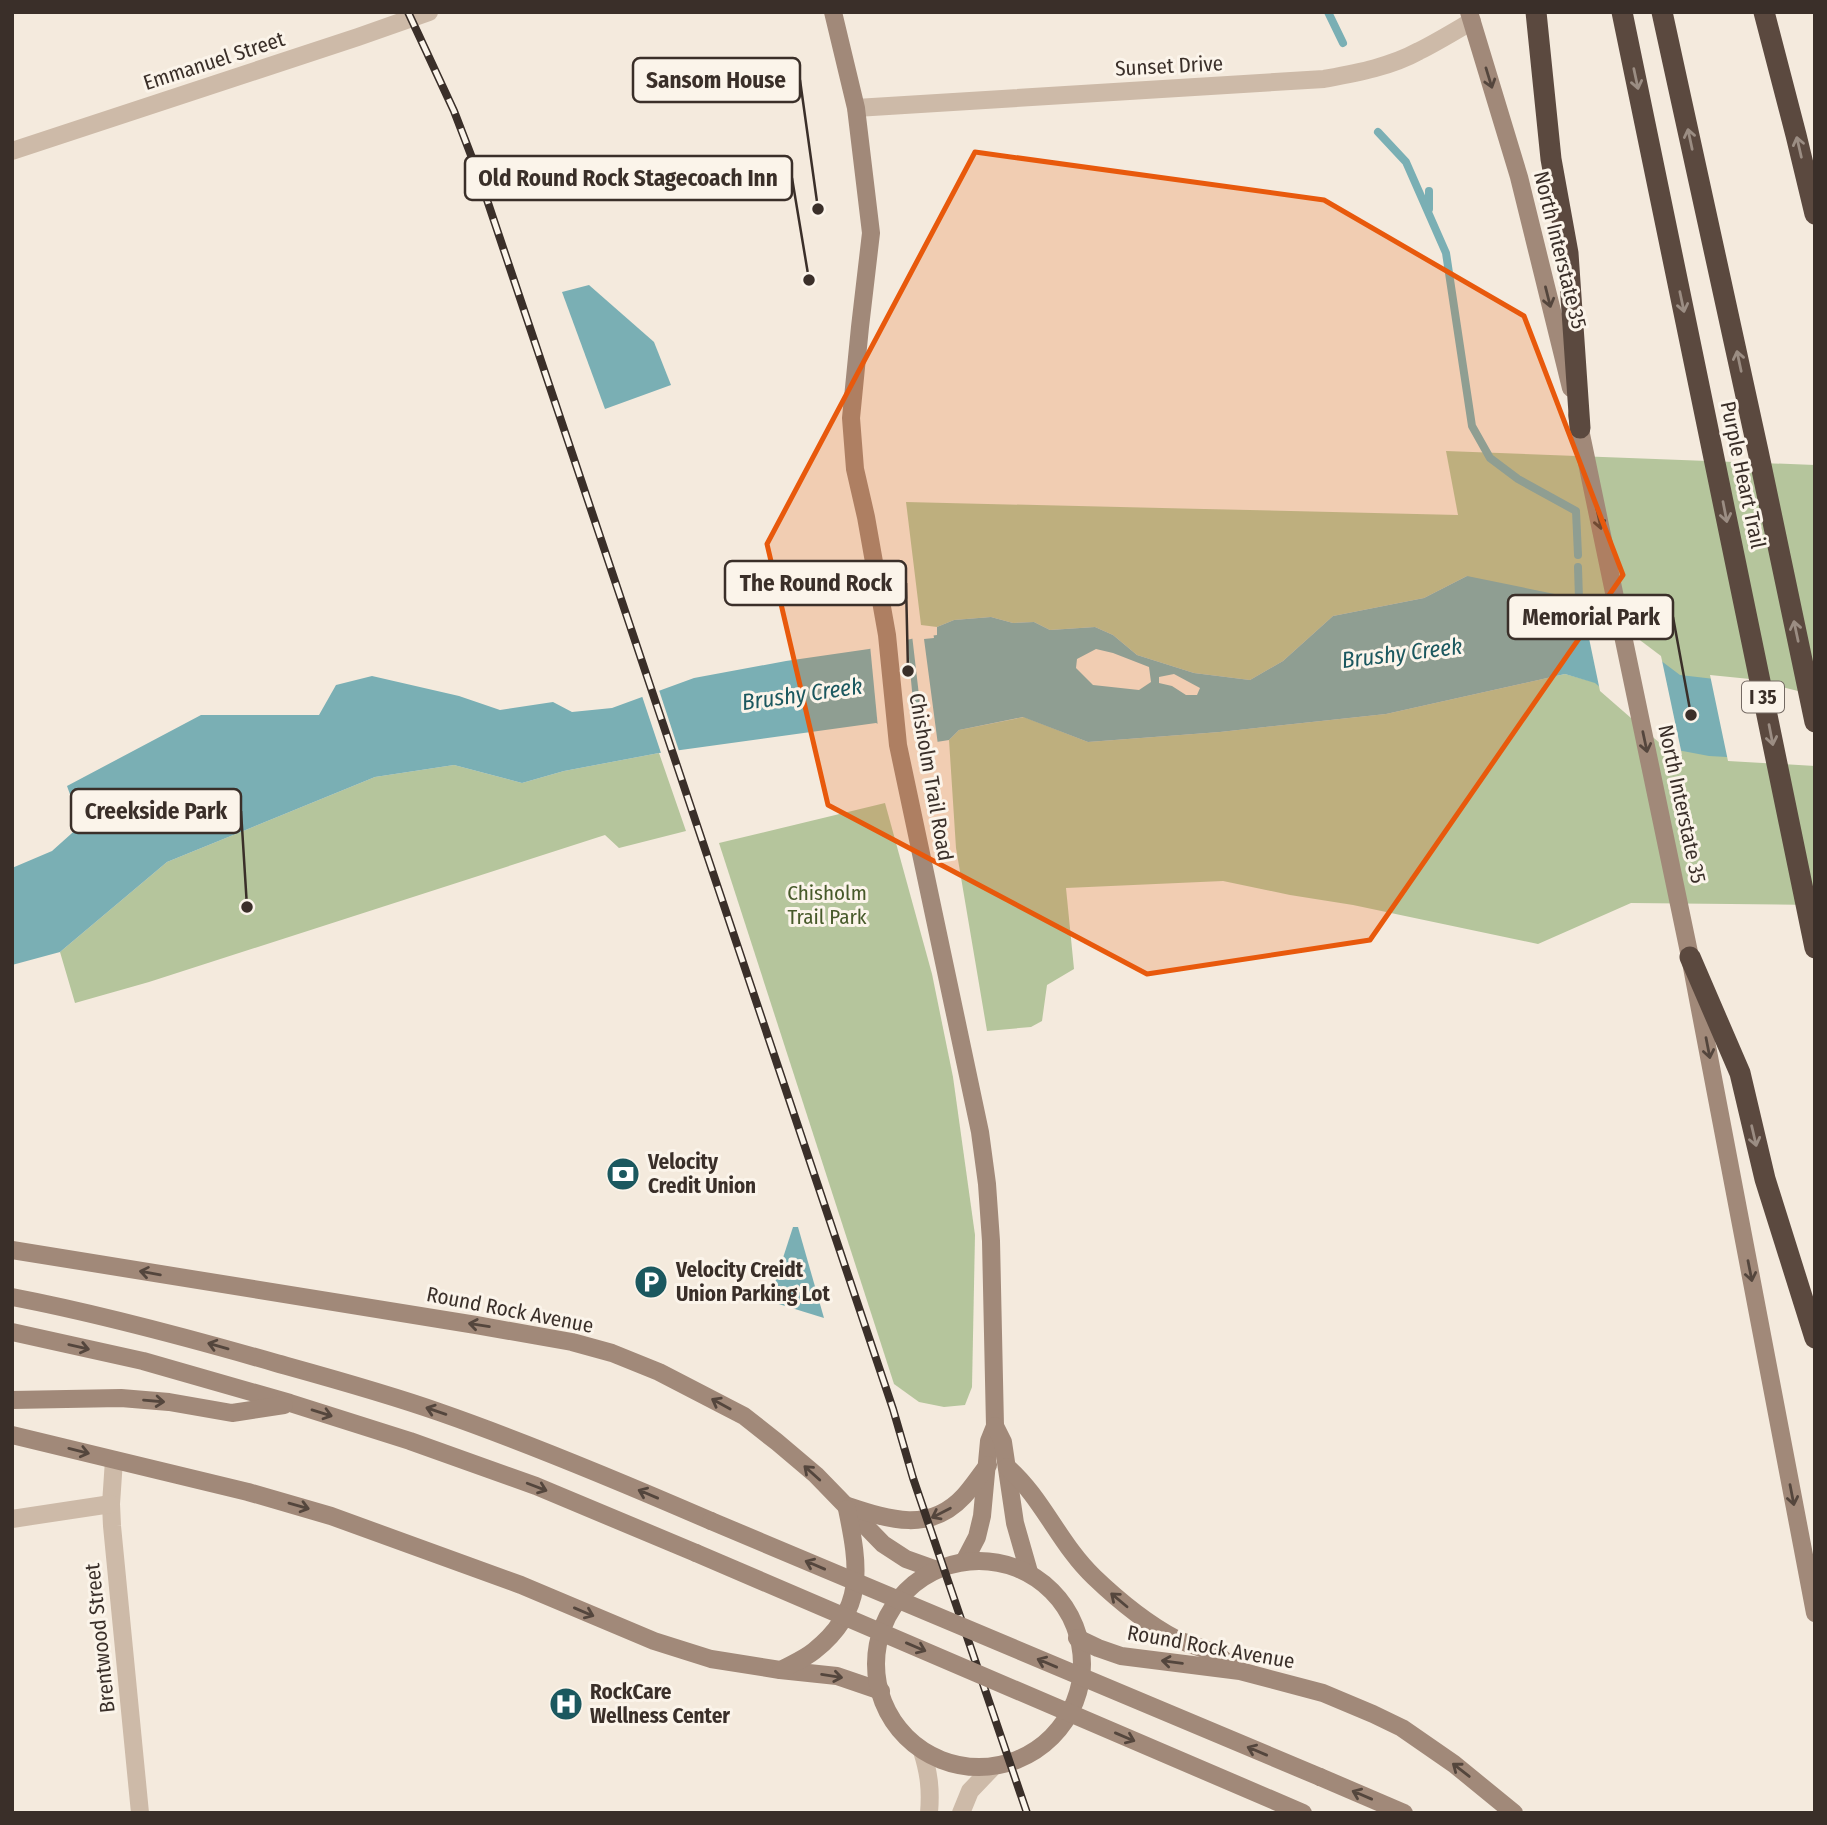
<svg xmlns="http://www.w3.org/2000/svg" width="1827" height="1825" font-family="'Fira Sans Condensed',sans-serif">
<style>
.green{fill:#b5c59c}
.water{fill:#7aafb4;fill-rule:evenodd}
.pier{fill:#f4eadd}
.lines{fill:none;stroke-linecap:round;stroke-linejoin:round}
.stream{stroke:#7aafb4;stroke-width:8}
.street{stroke:#cdbaa8;stroke-width:18}
.secondary{stroke:#a18979;stroke-width:18}
.highway{stroke:#5b493f;stroke-width:21}
.rail-casing{stroke:#3a2f29;stroke-width:8}
.rail{stroke:#fbf4ea;stroke-width:5;stroke-dasharray:16;stroke-linecap:butt}
.secondary-bridge{stroke:#a18979;stroke-width:18}
.oneway{stroke:#54463d}
.oneway2{stroke:#9b8d83}
.marked{fill:#e8590c;fill-opacity:0.2;stroke:#e8590c;stroke-width:5;stroke-linejoin:round}
.labels{text-anchor:middle;stroke-width:6;stroke-linejoin:round;paint-order:stroke}
.shield{fill:#fbf4ea;stroke:#746a63;stroke-width:2}
.shield-label{font-size:19px;font-weight:bold;fill:#3a2f29}
.street-label{font-size:21px;fill:#3a2f29;stroke:#fbf4ea}
.park-label{font-size:21px;fill:#475a2a;stroke:#fbf4ea}
.poi-label{font-size:21px;font-weight:bold;fill:#3a2f29;stroke:#fbf4ea;text-anchor:start}
.water-label{font-size:23px;font-style:italic;fill:#1b585f;stroke:#fbf4ea}
.leader{fill:none;stroke:#3a2f29;stroke-width:2.5}
.callout-dot{fill:#3a2f29;stroke:#fbf4ea;stroke-width:2.5}
.callout{fill:#fbf4ea;stroke:#3a2f29;stroke-width:2.5}
.callout-label{font-size:23px;text-anchor:middle;font-weight:bold;fill:#3a2f29}
</style>
<rect width="100%" height="100%" fill="#f4eadd"/>
<g class="green">
<path d="M1446,451L1815,465V905L1631,903L1538,944L1353,905L1290,895L1223,881L1066,888L1074,969L1047,985L1042,1021L1031,1027L987,1031L956,848L949,740L959,730L1024,717L1088,742L1220,732L1386,714L1565,674L1594,682L1467,576L1424,598L1333,616L1283,661L1250,680L1194,673L1137,655L1113,635L1095,627L1050,630L1034,622L1013,623L991,617L954,620L937,627L921,625L906,502L1458,515Z"/>
<path d="M659,753L686,831L619,848L605,835L149,982L75,1003L60,952L167,862L375,777L454,765L522,783L564,771Z"/>
<path d="M885,803L932,974L953,1077L975,1235L972,1387L965,1405L944,1407L919,1402L894,1384L719,843Z"/>
</g>
<g class="water">
<path d="M589,285L654,342L671,385L605,409L562,292Z"/>
<path d="M1467,576L1579,599L1680,675L1749,683L1815,762L1709,756L1672,749L1595,683L1565,674L1386,714L1220,732L1088,742L1023,717L959,730L949,740L924,744L876,723L659,753L564,771L522,783L454,765L375,777L167,862L60,952L12,965V868L52,851L81,825L67,786L201,715H319L336,685L372,676L459,696L500,710L553,702L572,712L612,708L694,678L786,661L869,649L915,638L937,635V627L954,620L991,617L1013,623L1034,622L1050,630L1095,627L1113,635L1137,655L1194,673L1250,680L1283,661L1333,616L1424,598ZM1096,649L1113,653L1149,667L1151,682L1139,690L1093,685L1076,668L1077,659ZM1174,674L1200,688L1197,695H1186L1172,686L1159,683V677Z"/>
<path d="M793,1227H798L824,1318L769,1301Z"/>
</g>
<g class="pier">
<path d="M1580,595L1661,656L1682,755L1670,752L1600,691Z"/>
<path d="M933,632L934,638L924,639L938,745L925,747L912,635Z"/>
<path d="M907,637L917,745L878,728L870,645Z"/>
<path d="M1710,675L1750,679L1806,693L1815,691V766L1728,761Z"/>
<path d="M658,687L680,754L662,756L641,693Z"/>
</g>
<g class="lines">
<g class="stream">
<path d="M1328,12L1343,43"/>
<path d="M1378,132L1406,162L1446,253L1472,426L1490,458L1518,479L1576,511L1578,555"/>
<path d="M1429,191V209"/>
<path d="M1577,609L1579,599L1578,567"/>
</g>
<g class="street">
<path d="M856,108L1324,79C1356,73 1390,67 1419,51C1437,42 1455,31 1472,21"/>
<path d="M12,151L358,37L429,12"/>
<path d="M114,1460L111,1504L112,1526L140,1813"/>
<path d="M12,1519L111,1504"/>
<path d="M922,1751C929,1773 931,1790 929,1813"/>
<path d="M961,1813L970,1791L992,1768"/>
</g>
<g class="secondary">
<path d="M833,12L856,108L871,233L860,327L851,418L855,469L866,517L887,635L898,745L980,1132L987,1184L991,1241L995,1426L989,1441L982,1516L977,1537L965,1560"/>
<path d="M1469,12L1519,177L1571,388"/>
<path d="M1577,415L1690,957L1815,1613"/>
<path d="M12,1250L476,1325L572,1342L612,1353L659,1372L744,1416L777,1442L816,1475L883,1544L906,1559L934,1569"/>
<path d="M12,1297C101,1314 189,1338 276,1363C330,1378 385,1393 439,1412C531,1444 621,1482 711,1521"/>
<path d="M12,1332L143,1361L290,1403L410,1441L536,1486L696,1553"/>
<path d="M12,1400L121,1398L169,1402L232,1413L284,1405"/>
<path d="M995,1426L1003,1442L1015,1523L1029,1572"/>
<path d="M12,1435L248,1492L331,1516L521,1585L654,1641L711,1659L780,1670L837,1676L881,1691"/>
<path d="M1007,1467C1042,1497 1060,1545 1094,1577C1119,1601 1146,1623 1176,1639C1188,1644 1201,1647 1212,1652C1220,1656 1227,1663 1234,1668"/>
<path d="M848,1506C890,1520 930,1533 964,1496C973,1486 980,1475 988,1465"/>
<circle cx="979" cy="1664" r="103"/>
<path d="M1077,1638L1098,1648L1121,1656L1240,1671L1323,1693L1373,1714L1402,1728L1454,1764L1514,1813"/>
<path d="M781,1670C792,1664 804,1659 814,1651C866,1610 859,1567 847,1509"/>
<path d="M1320,1777L1404,1813"/>
</g>
<g class="highway">
<path d="M1536,12L1551,159L1568,253L1580,428"/>
<path d="M1622,12L1815,948"/>
<path d="M1662,12L1758,451L1815,722"/>
<path d="M1764,12L1796,135L1815,214"/>
<path d="M1690,957L1740,1073L1765,1179L1815,1338"/>
</g>
<defs>
<path id="rail" d="M408,12L454,111L479,176L893,1409L913,1478L1027,1813"/>
</defs>
<use href="#rail" class="rail-casing"/>
<use href="#rail" class="rail"/>
<g class="secondary-bridge">
<path d="M711,1521L1320,1777"/>
<path d="M696,1553L1303,1813"/>
</g>
</g>
<defs><path id="oneway-shaft" d="M-6 0H5M1.5-3L5.5 0L1.5 3" fill="none" stroke-width="1.6" stroke-linecap="round" stroke-linejoin="round" transform="scale(1.75)"/></defs>
<g class="oneway">
<use href="#oneway-shaft" transform="translate(1489 78) rotate(73)"/>
<use href="#oneway-shaft" transform="translate(1548 297) rotate(76)"/>
<use href="#oneway-shaft" transform="translate(1599 519) rotate(78)"/>
<use href="#oneway-shaft" transform="translate(1645 742) rotate(78)"/>
<use href="#oneway-shaft" transform="translate(1708 1048) rotate(79)"/>
<use href="#oneway-shaft" transform="translate(1750 1271) rotate(79)"/>
<use href="#oneway-shaft" transform="translate(150 1273) rotate(-170)"/>
<use href="#oneway-shaft" transform="translate(479 1325) rotate(-171)"/>
<use href="#oneway-shaft" transform="translate(218 1346) rotate(-164)"/>
<use href="#oneway-shaft" transform="translate(79 1347) rotate(13)"/>
<use href="#oneway-shaft" transform="translate(154 1401) rotate(5)"/>
<use href="#oneway-shaft" transform="translate(721 1404) rotate(-151)"/>
<use href="#oneway-shaft" transform="translate(436 1411) rotate(-161)"/>
<use href="#oneway-shaft" transform="translate(322 1413) rotate(17)"/>
<use href="#oneway-shaft" transform="translate(79 1451) rotate(14)"/>
<use href="#oneway-shaft" transform="translate(812 1473) rotate(-138)"/>
<use href="#oneway-shaft" transform="translate(537 1487) rotate(21)"/>
<use href="#oneway-shaft" transform="translate(648 1494) rotate(-157)"/>
<use href="#oneway-shaft" transform="translate(1792 1495) rotate(79)"/>
<use href="#oneway-shaft" transform="translate(299 1506) rotate(16)"/>
<use href="#oneway-shaft" transform="translate(941 1513) rotate(153)"/>
<use href="#oneway-shaft" transform="translate(815 1565) rotate(-157)"/>
<use href="#oneway-shaft" transform="translate(1119 1600) rotate(-140)"/>
<use href="#oneway-shaft" transform="translate(584 1612) rotate(23)"/>
<use href="#oneway-shaft" transform="translate(916 1647) rotate(23)"/>
<use href="#oneway-shaft" transform="translate(1172 1662) rotate(-173)"/>
<use href="#oneway-shaft" transform="translate(1047 1663) rotate(-157)"/>
<use href="#oneway-shaft" transform="translate(832 1676) rotate(9)"/>
<use href="#oneway-shaft" transform="translate(1125 1737) rotate(23)"/>
<use href="#oneway-shaft" transform="translate(1257 1751) rotate(-157)"/>
<use href="#oneway-shaft" transform="translate(1461 1770) rotate(-142)"/>
<use href="#oneway-shaft" transform="translate(1362 1795) rotate(-157)"/>
</g>
<g class="oneway2">
<use href="#oneway-shaft" transform="translate(1636 79) rotate(78)"/>
<use href="#oneway-shaft" transform="translate(1690 139) rotate(-102)"/>
<use href="#oneway-shaft" transform="translate(1799 147) rotate(-103)"/>
<use href="#oneway-shaft" transform="translate(1682 302) rotate(78)"/>
<use href="#oneway-shaft" transform="translate(1739 361) rotate(-102)"/>
<use href="#oneway-shaft" transform="translate(1725 512) rotate(79)"/>
<use href="#oneway-shaft" transform="translate(1796 631) rotate(-102)"/>
<use href="#oneway-shaft" transform="translate(1771 735) rotate(79)"/>
<use href="#oneway-shaft" transform="translate(1754 1136) rotate(77)"/>
</g>
<path class="marked" d="M975,152L1324,200L1524,316L1623,575L1370,940L1147,974L828,805L767,544Z"/>
<defs>
<symbol id="bank-disc" viewBox="-11 -11 22 22"><circle r="9.5" fill="#1b585f" stroke="#fbf4ea"/><path d="M-6-4H6V4H-6ZM0-2.3a2.3 2.3 0 1 0 0 4.6a2.3 2.3 0 1 0 0-4.6Z" fill="#fff"/></symbol>
<symbol id="parking-disc" viewBox="-11 -11 22 22"><circle r="9.5" fill="#1b585f" stroke="#fbf4ea"/><path d="M-3.5-5.5H1a3.5 3.5 0 0 1 0 7H-1V5.5H-3.5ZM-1-3.4V-.6H.8a1.4 1.4 0 0 0 0-2.8Z" fill="#fff"/></symbol>
<symbol id="hospital-disc" viewBox="-11 -11 22 22"><circle r="9.5" fill="#1b585f" stroke="#fbf4ea"/><path d="M-5-5h3v3.5h4V-5h3V5h-3V1.5h-4V5h-3Z" fill="#fff"/></symbol>
</defs>
<g fill-rule="evenodd">
<use href="#bank-disc" x="604" y="1155" width="38" height="38"/>
<use href="#parking-disc" x="632" y="1263" width="38" height="38"/>
<use href="#hospital-disc" x="547" y="1685" width="38" height="38"/>
</g>
<g class="labels">
<rect class="shield" x="1742" y="681.5" width="42" height="31" rx="5"/>
<g class="shield-label">
<text x="1763" y="704">I 35</text>
</g>
<g class="street-label">
<text transform="translate(214 61) rotate(-18)" y="7">Emmanuel Street</text>
<text transform="translate(1169 66) rotate(-3)" y="7">Sunset Drive</text>
<text transform="translate(1560 250) rotate(76)" y="7">North Interstate 35</text>
<text transform="translate(1743 475) rotate(78)" y="7">Purple Heart Trail</text>
<text transform="translate(931 777) rotate(80)" y="7">Chisholm Trail Road</text>
<text transform="translate(1682 804) rotate(78)" y="7">North Interstate 35</text>
<text transform="translate(510 1310) rotate(11)" y="7">Round Rock Avenue</text>
<text transform="translate(100 1638) rotate(-96)" y="7">Brentwood Street</text>
<text transform="translate(1211 1647) rotate(10)" y="7">Round Rock Avenue</text>
</g>
<g class="park-label">
<text x="827" y="900">Chisholm<tspan x="827" dy="24">Trail Park</tspan></text>
</g>
<g class="poi-label">
<text x="648" y="1169">Velocity<tspan x="648" dy="24">Credit Union</tspan></text>
<text x="676" y="1277">Velocity Creidt<tspan x="676" dy="24">Union Parking Lot</tspan></text>
<text x="590" y="1699">RockCare<tspan x="590" dy="24">Wellness Center</tspan></text>
</g>
<g class="water-label">
<text transform="translate(1402 653) rotate(-7)" y="8">Brushy Creek</text>
<text transform="translate(802 694) rotate(-8)" y="8">Brushy Creek</text>
</g>
</g>
<path class="leader" d="M818 209L800 80M809 280L792 178M908 671L906 583M1691 715L1673 617M247 907L241 811"/>
<g class="callout-dot">
<circle cx="818" cy="209" r="7"/>
<circle cx="809" cy="280" r="7"/>
<circle cx="908" cy="671" r="7"/>
<circle cx="1691" cy="715" r="7"/>
<circle cx="247" cy="907" r="7"/>
</g>
<g class="callout">
<rect x="633" y="58" width="167" height="44" rx="7"/>
<rect x="465" y="156" width="327" height="44" rx="7"/>
<rect x="725" y="561" width="181" height="44" rx="7"/>
<rect x="1508" y="595" width="165" height="44" rx="7"/>
<rect x="71" y="789" width="170" height="44" rx="7"/>
</g>
<g class="callout-label">
<text x="716" y="88">Sansom House</text>
<text x="628" y="186">Old Round Rock Stagecoach Inn</text>
<text x="816" y="591">The Round Rock</text>
<text x="1591" y="625">Memorial Park</text>
<text x="156" y="819">Creekside Park</text>
</g>
<rect width="1827" height="1825" fill="none" stroke="#3a2f29" stroke-width="28"/>
</svg>
